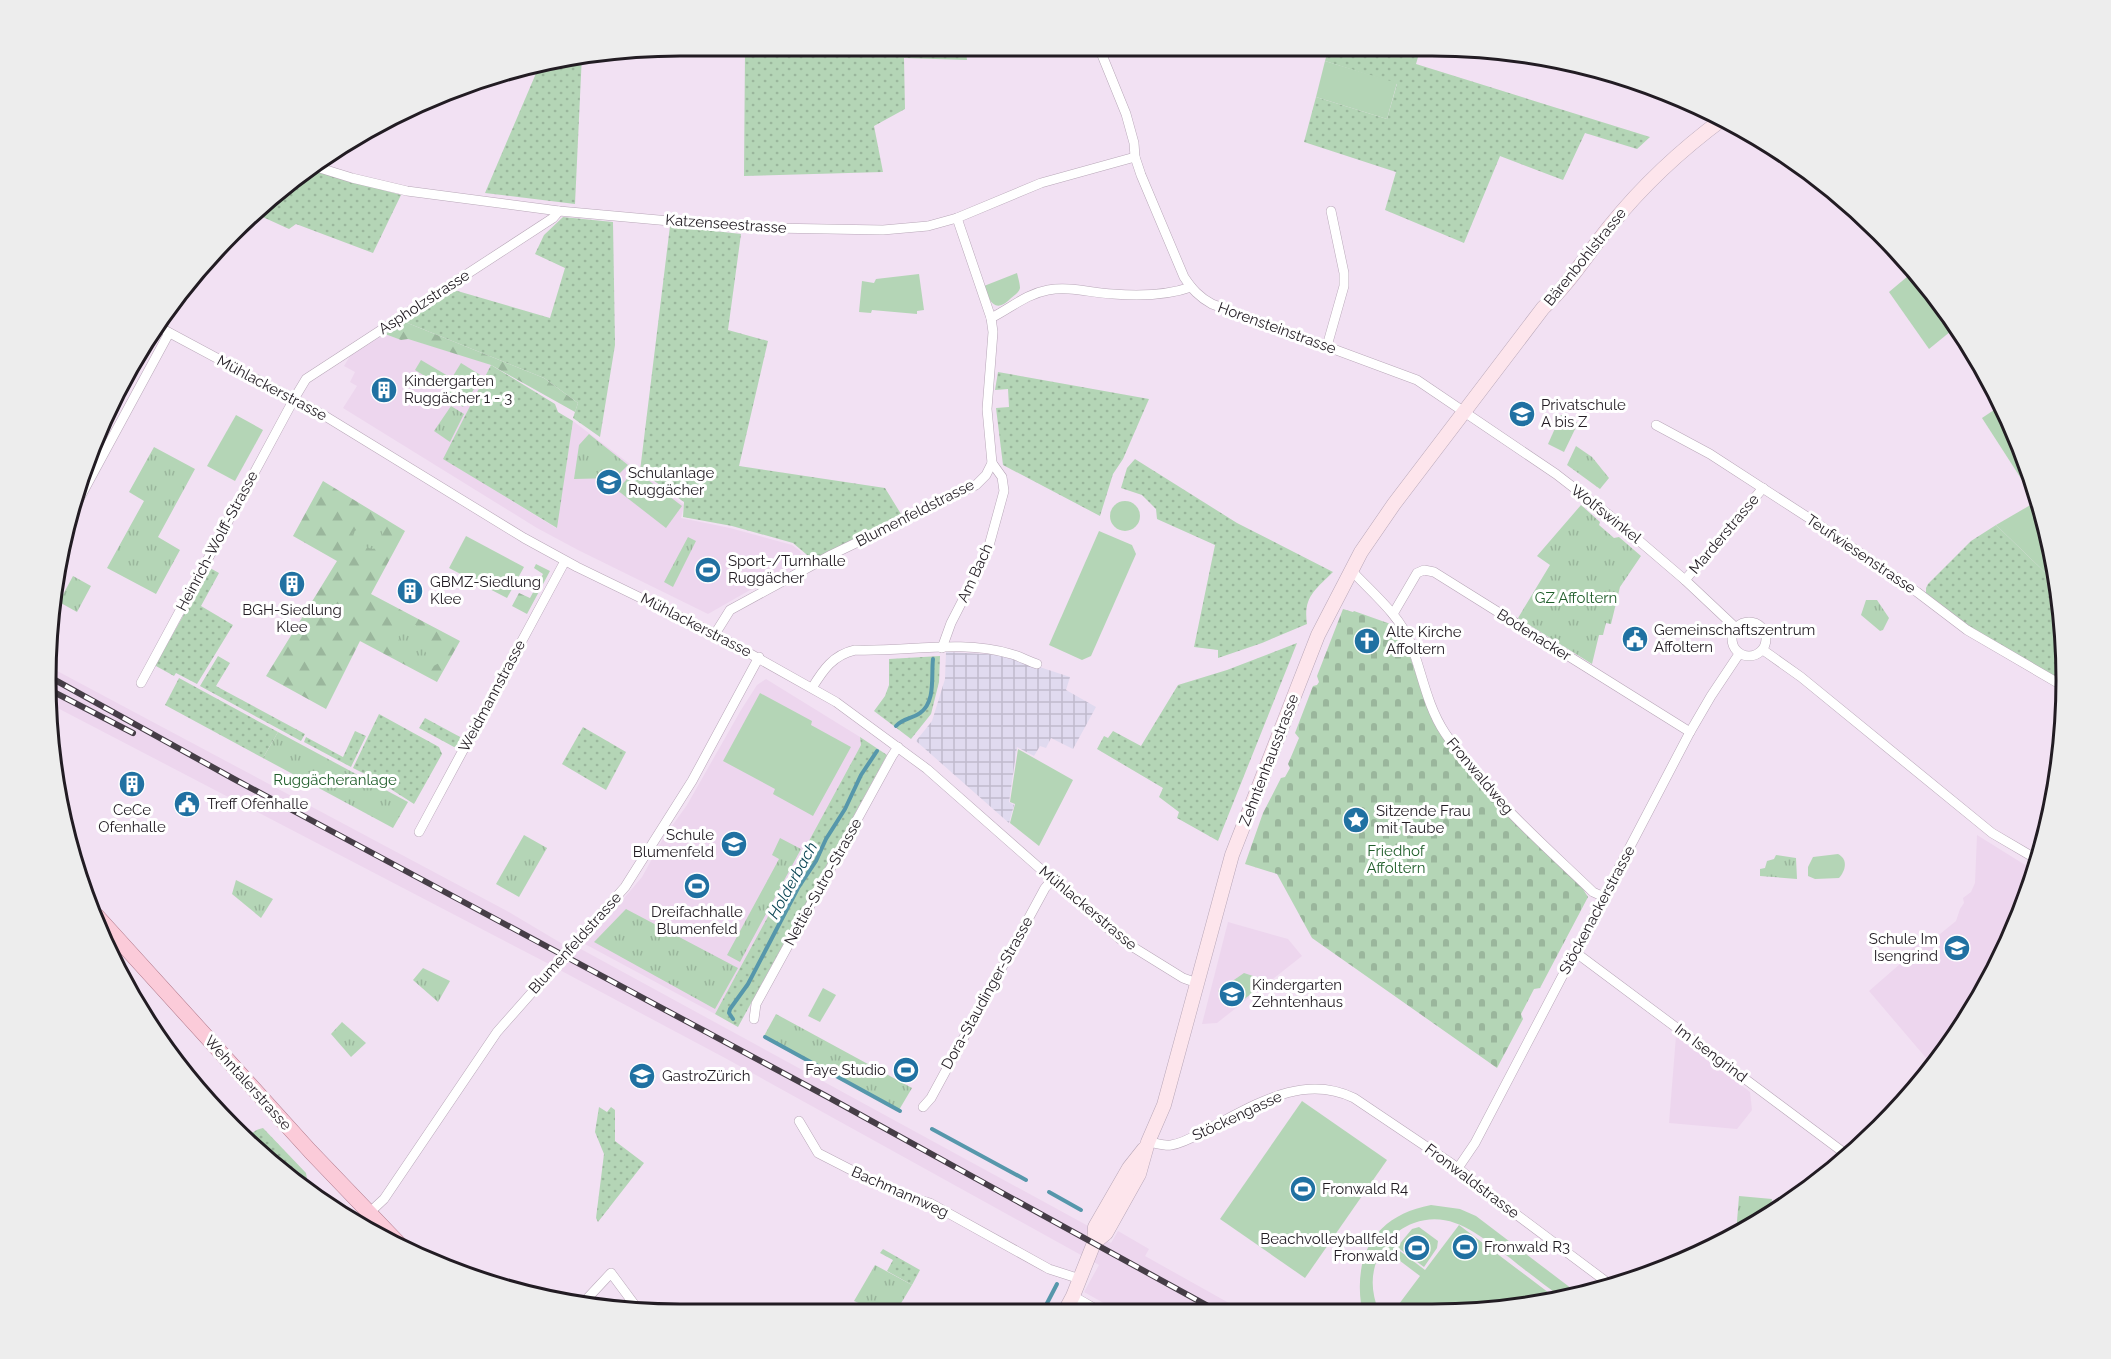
<svg xmlns="http://www.w3.org/2000/svg" width="2111" height="1359" font-family="Raleway,sans-serif">
<style>
.industrial{fill:url(#industrial-grid)}
.built{fill:#edd6ee}
.grass{fill:url(#grass-dots)}
.forest{fill:url(#forest-firs)}
.cemetery{fill:url(#cemetery-stones)}
.park{fill:url(#park-tufts)}
.garden{fill:#b4d5b6}
.lines{fill:none;stroke-linecap:round;stroke-linejoin:round}
.stream{stroke:#5697ab;stroke-width:4}
.street-casing{stroke:#b8a7b8;stroke-width:10}
.secondary-casing{stroke:#b8a7b8;stroke-width:15}
.primary-casing{stroke:#ae7789;stroke-width:16}
.street{stroke:#fff;stroke-width:9}
.secondary{stroke:#fde5ec;stroke-width:14}
.primary{stroke:#fbcbd9;stroke-width:15}
.rail-casing{stroke:#463e47;stroke-width:6}
.rail{stroke:#fff;stroke-width:4;stroke-dasharray:11;stroke-linecap:butt}
.labels{text-anchor:middle;stroke-width:6;stroke-linejoin:round;paint-order:stroke}
.street-label{font-size:15px;fill:#221c23;stroke:#fff}
.poi-label{font-size:15px;fill:#221c23;stroke:#fff;text-anchor:start}
.park-label{font-size:15px;fill:#205e2b;stroke:#fff}
.water-label{font-size:16px;font-style:italic;fill:#0a4554;stroke:#fff}
.rim{fill:none;stroke:#221c23;stroke-width:3}
</style>
<defs>
<pattern id="industrial-grid" width="8" height="8" patternUnits="userSpaceOnUse" patternTransform="scale(1.5)"><rect width="8" height="8" fill="#e0daef"/><path d="M0 4h8M4 0v8" fill="none" stroke="#c0bacd"/></pattern>
<pattern id="grass-dots" width="8" height="8" patternUnits="userSpaceOnUse" patternTransform="scale(1.5)"><rect width="8" height="8" fill="#b4d5b6"/><path d="M2 2h.1M6 6h.1" fill="none" stroke="#9ab69c" stroke-width="1.8" stroke-linecap="round"/></pattern>
<pattern id="forest-firs" width="22" height="20" patternUnits="userSpaceOnUse" patternTransform="scale(1.5)"><rect width="22" height="20" fill="#b4d5b6"/><path d="M5 1l3.5 6h-7zM16 11l3.5 6h-7z" fill="#9ab69c"/></pattern>
<pattern id="cemetery-stones" width="16" height="16" patternUnits="userSpaceOnUse" patternTransform="scale(1.5)"><rect width="16" height="16" fill="#b4d5b6"/><path d="M2 7V4a2 2 0 0 1 4 0v3zM10 15v-3a2 2 0 0 1 4 0v3z" fill="#9ab69c"/></pattern>
<pattern id="park-tufts" width="24" height="20" patternUnits="userSpaceOnUse" patternTransform="scale(1.5)"><rect width="24" height="20" fill="#b4d5b6"/><path d="M3 7l-1-3M5 7V3M7 7l1-3M15 17l-1-3M17 17v-4M19 17l1-3" fill="none" stroke="#9ab69c"/></pattern>
</defs>
<rect width="100%" height="100%" fill="#f2e1f3"/>
<path class="industrial" d="M946,652L1003,655L1070,677L1066,690L1096,707L1073,749L1051,738L1046,748L1040,746L1034,756L1017,747L1009,802L1014,805L1009,823L916,741L932,721L945,679Z"/>
<g class="built">
<path d="M385,334L401,340L408,339L462,355L491,365L444,459L556,528L573,421L684,505L681,518L730,528L792,545L800,551L802,564L764,582L708,614L578,550L537,528L343,408L357,386L350,382L355,372L344,366L350,356Z"/>
<path d="M46,665L507,911L576,952L579,948L1090,1227L1099,1237L1111,1243L1118,1231L1149,1249L1145,1256L1245,1312L1118,1311L1084,1292L1099,1265L725,1058L556,968L557,966L550,962L549,964L46,702Z"/>
<path d="M766,679L860,737L861,745L715,1014L585,944L642,877L664,837L687,805L741,710L757,685Z"/>
<path d="M1977,835L2035,871L2032,883L1981,996L1932,1065L1869,991L1908,957L1906,954L1919,942L1929,943L1956,921L1960,909L1964,903L1963,898L1971,892L1975,883Z"/>
<path d="M1228,922L1288,939L1302,956L1217,1023L1202,1024Z"/>
<path d="M1676,1036L1750,1092L1752,1110L1737,1129L1669,1123Z"/>
</g>
<g class="grass">
<path d="M745,50H966L967,60L904,58L905,109L874,126L883,172L744,176Z"/>
<path d="M1328,50H1420L1416,64L1650,137L1637,149L1585,133L1563,180L1500,156L1464,243L1385,210L1396,172L1304,142L1316,97L1387,119L1397,84L1325,61Z"/>
<path d="M582,54L575,204L485,193L540,64Z"/>
<path d="M306,168L401,195L373,253L296,224L289,229L252,212L261,203Z"/>
<path d="M563,217L613,222L615,345L600,437L573,418L578,403L544,378L405,322L454,290L550,318L565,268L535,254L544,235Z"/>
<path d="M670,226L741,234L728,330L768,341L739,466L885,488L901,514L813,560L793,543L732,526L683,517L684,502L640,471Z"/>
<path d="M491,365L555,404L558,412L573,421L557,528L443,459Z"/>
<path d="M998,372L1149,399L1123,459L1113,474L1100,516L1003,465L996,408L1009,407L1008,389L995,390Z"/>
<path d="M1135,459L1237,523L1333,572C1315,590 1303,597 1307,624L1262,643L1218,658V650L1194,647L1215,545L1157,519L1156,509L1142,495L1121,488L1127,468Z"/>
<path d="M1996,525L2055,582L2065,638L2063,683L1989,641L1926,595V588L1928,584L1971,541Z"/>
<path d="M210,568L219,573L201,606L233,625L197,684L176,673L174,676L156,666V664Z"/>
<path d="M1297,643L1218,841L1177,818L1179,812L1159,797L1163,788L1097,749L1104,736L1108,738L1113,731L1141,746L1178,685L1227,670Z"/>
<path d="M218,656L230,663L216,686L305,734L301,741L200,686Z"/>
<path d="M940,656L939,682L931,714L911,739L874,711L885,696L889,685V659Z"/>
<path d="M179,678L278,732L263,758L165,705Z"/>
<path d="M379,714L439,747L442,754L414,804L375,779L353,768Z"/>
<path d="M425,718L462,738L458,746L454,747L419,728Z"/>
<path d="M583,727L626,752L606,790L562,764Z"/>
<path d="M355,731L366,736L351,767L304,742L306,737L343,757Z"/>
<path d="M860,737L887,755L738,1027L715,1014L861,745Z"/>
<path d="M599,1107L607,1112L611,1107L615,1110V1141L644,1163L598,1222L596,1218L604,1154L595,1132Z"/>
<path d="M263,1128L306,1173L307,1179C279,1176 266,1162 247,1142C250,1134 254,1130 263,1128Z"/>
<path d="M883,1249L920,1270L912,1285L887,1271L893,1260L880,1253Z"/>
</g>
<g class="forest">
<path d="M405,322L544,378L578,403L575,412L491,365L408,339L401,340L385,334Z"/>
<path d="M323,481L405,531L371,594L460,641L437,682L360,641L326,709L266,676L337,561L293,536Z"/>
<path d="M536,564L550,571L527,614L512,606L519,593L530,598L543,574L534,568Z"/>
</g>
<path class="cemetery" d="M1343,609L1353,612L1354,611L1396,626L1407,647L1427,707L1454,755L1496,804L1581,886L1588,897L1540,988L1534,989L1521,1014L1523,1019L1497,1068L1312,938L1277,874L1245,864L1263,813L1281,778L1285,777L1290,768L1288,764L1299,738L1295,733L1313,686L1317,685L1319,682L1317,676Z"/>
<g class="park">
<path d="M451,406L464,414L450,442L434,431Z"/>
<path d="M589,434L628,465L615,478L574,479L579,445Z"/>
<path d="M1576,446L1592,457L1609,478L1600,489L1567,465Z"/>
<path d="M154,447L195,469L158,537L180,550L156,594L107,568L144,501L129,492Z"/>
<path d="M1581,505L1600,522L1599,525L1614,538L1619,537L1641,556L1620,587L1611,624L1606,623L1603,635H1599L1592,664L1518,618L1550,565L1537,556Z"/>
<path d="M373,523L381,528L384,542L379,548L371,549L351,539L353,532C360,527 367,529 373,523Z"/>
<path d="M688,537L696,541L673,587L664,582Z"/>
<path d="M73,576L91,586L77,612L59,602Z"/>
<path d="M1866,600H1877L1889,618L1883,630L1880,631L1861,615Z"/>
<path d="M398,625H416L417,641L427,654L433,642L446,650L439,663L426,670L397,651L396,645L399,641Z"/>
<path d="M278,732L408,802L393,828L263,758Z"/>
<path d="M524,835L547,848L519,897L496,884Z"/>
<path d="M780,838L801,849L740,962L727,955L779,859L772,855Z"/>
<path d="M1776,855L1796,858L1797,879L1760,876V869L1765,868L1767,861L1774,859Z"/>
<path d="M236,880L273,899L261,918L232,894Z"/>
<path d="M626,909L738,968L715,1009L594,942Z"/>
<path d="M423,968L450,981L438,1002L413,980Z"/>
<path d="M776,1014L912,1088L899,1110L764,1036Z"/>
<path d="M342,1022L366,1043L351,1057L331,1034Z"/>
<path d="M1739,1196L1772,1199L1770,1212L1736,1234Z"/>
<path d="M875,1265L912,1285L897,1310L870,1308L854,1301Z"/>
</g>
<g class="garden">
<path d="M1325,61L1397,83L1387,119L1316,97Z"/>
<path d="M1914,271L1935,293L1956,327L1929,349L1889,292Z"/>
<path d="M1017,273C1018,277 1020,284 1020,288C1019,293 1013,296 1010,299C995,314 989,301 984,286Z"/>
<path d="M919,274L924,310L917,311V314L872,310L871,313L859,312L862,281L874,283L876,279Z"/>
<path d="M421,360L448,376L441,386L415,370Z"/>
<path d="M461,363L482,376L463,407L442,394Z"/>
<path d="M2003,404L2030,477L2022,480L1982,418Z"/>
<path d="M236,415L263,430L235,481L207,466Z"/>
<path d="M1561,415L1578,423L1564,452L1548,444Z"/>
<path d="M635,470L682,506L666,528L617,490Z"/>
<path d="M2039,500L2044,515L2055,582L1996,525Z"/>
<circle cx="1125" cy="516" r="15"/>
<path d="M1099,531L1132,545L1136,554L1091,656L1082,660L1049,645Z"/>
<path d="M466,536L524,567L507,598L449,568Z"/>
<path d="M760,693L812,721L811,725L851,747L813,816L773,794L775,789L723,761Z"/>
<path d="M1018,749L1073,780L1039,846L1010,823L1015,804L1010,802Z"/>
<path d="M1838,854C1848,859 1846,870 1839,878L1815,879L1808,876V867L1813,857Z"/>
<path d="M1244,973L1268,981L1234,1007L1218,991Z"/>
<path d="M823,988L836,995L820,1022L808,1016Z"/>
<path d="M1302,1101L1387,1160L1305,1278L1220,1219Z"/>
<path d="M1431,1205L1460,1209L1476,1216L1580,1295L1562,1298C1545,1285 1527,1272 1510,1258C1481,1237 1452,1209 1414,1223C1403,1227 1394,1233 1388,1242L1425,1270L1459,1225L1557,1299L1473,1313L1393,1312L1420,1276L1383,1248C1370,1269 1370,1290 1379,1312H1355L1361,1304C1354,1251 1378,1215 1431,1205Z"/>
<path d="M1419,1227L1438,1241L1437,1248L1424,1267L1397,1247L1412,1229Z"/>
</g>
<g class="lines">
<g class="stream">
<path d="M896,726C903,718 912,719 920,713C936,702 931,676 933,659"/>
<path d="M733,1019L729,1013L730,1009L748,984L798,888L816,861L826,839L845,809L861,775L877,751"/>
<path d="M765,1037L900,1111"/>
<path d="M932,1129L1026,1180"/>
<path d="M1049,1192L1081,1210"/>
<path d="M1043,1311L1057,1284"/>
</g>
<defs>
<g id="street">
<path d="M1100,50L1126,114L1134,143L1135,157L1141,175L1184,277C1192,289 1199,297 1212,304L1417,380L1556,474L1609,515L1685,580L1736,628"/>
<path d="M310,165L352,178L407,191L559,211L725,226L771,228L883,230L928,226L957,218L1041,183L1135,157"/>
<path d="M991,318C1011,308 1026,294 1048,290C1070,286 1091,293 1113,294C1139,296 1166,296 1191,287"/>
<path d="M155,325L325,416L524,538L577,567L715,634L836,702L927,769L1120,939L1183,978L1197,983"/>
<path d="M1327,346L1344,286V273L1331,211"/>
<path d="M1656,425L1710,454L1815,522L1917,592L1967,630L2063,686"/>
<path d="M71,514L169,333"/>
<path d="M1351,570C1372,593 1399,614 1411,644C1422,673 1427,706 1445,733C1485,794 1541,842 1593,892L1604,897"/>
<path d="M1685,580L1763,488"/>
<path d="M1393,614L1417,573L1424,570L1434,572L1690,732"/>
<circle cx="1749" cy="639" r="17"/>
<path d="M715,634L730,610L831,555L976,485L986,475L992,463L987,409L993,332L991,318L957,218"/>
<path d="M942,648L951,623L987,553L1004,491L1002,477L992,463"/>
<path d="M1763,650L1801,677L1992,833L2038,860"/>
<path d="M141,683L294,399L306,379L553,218L559,211"/>
<path d="M812,688C823,670 833,655 855,650C906,652 961,639 1011,654C1019,656 1028,661 1037,664"/>
<path d="M419,832L565,561"/>
<path d="M1575,952L1847,1155"/>
<path d="M754,1019L756,1004L892,756L898,747"/>
<path d="M923,1107L931,1098L1045,888L1052,880"/>
<path d="M799,1121L818,1153L898,1194L930,1203L1049,1269L1080,1279"/>
<path d="M1148,1142C1156,1143 1164,1146 1171,1145C1185,1143 1198,1134 1210,1128C1255,1105 1303,1073 1354,1098L1458,1168L1485,1191L1612,1286"/>
<path d="M1458,1168L1475,1143L1690,732L1711,696L1739,654"/>
<path d="M369,1213L384,1199L497,1032L625,887L692,781L759,657"/>
<path d="M1073,1296L1099,1311"/>
<path d="M582,1304L611,1273L634,1304L641,1309"/>
</g>
<g id="secondary">
<path d="M1094,1243L1106,1233L1139,1174L1148,1142L1164,1105L1232,855L1318,635L1361,552L1394,504L1543,308C1569,284 1588,253 1610,226C1643,185 1682,149 1724,118"/>
<path d="M1065,1311L1073,1296L1094,1243L1095,1227L1129,1168L1144,1149"/>
</g>
<path id="primary" d="M97,916L310,1151L402,1247"/>
</defs>
<use href="#street" class="street-casing"/>
<use href="#secondary" class="secondary-casing"/>
<use href="#primary" class="primary-casing"/>
<use href="#street" class="street"/>
<use href="#secondary" class="secondary"/>
<use href="#primary" class="primary"/>
<defs>
<g id="rail">
<path d="M46,675L234,779L826,1096L1217,1311"/>
<path d="M46,688L133,733"/>
</g>
</defs>
<use href="#rail" class="rail-casing"/>
<use href="#rail" class="rail"/>
</g>
<defs>
<symbol id="building-disc" viewBox="-11 -11 22 22"><circle r="9.5" fill="#2071a2" stroke="#fff"/><path d="M-4-6H4V6H1V3H-1V6H-4ZM-2.5-4.3h1.7v1.8h-1.7ZM.8-4.3h1.7v1.8H.8ZM-2.5-1h1.7V.8h-1.7ZM.8-1h1.7V.8H.8Z" fill="#fff"/></symbol>
<symbol id="school-disc" viewBox="-11 -11 22 22"><circle r="9.5" fill="#2071a2" stroke="#fff"/><path d="M0-5L7-2L0 1L-7-2ZM-4 1L0 2.5L4 1V4Q0 6-4 4Z" fill="#fff"/></symbol>
<symbol id="stadium-disc" viewBox="-11 -11 22 22"><circle r="9.5" fill="#2071a2" stroke="#fff"/><path d="M0-5a6.5 5 0 1 0 0 10a6.5 5 0 1 0 0-10ZM-3.5-1.8h7v3.6h-7Z" fill="#fff"/></symbol>
<symbol id="civic-disc" viewBox="-11 -11 22 22"><circle r="9.5" fill="#2071a2" stroke="#fff"/><path d="M-.6-6.5H3V-4.5H.6V-3L4-1V1h2V6H-6V1h2V-1L-.6-3ZM-1.2 2.5V6h2.4V2.5Z" fill="#fff"/></symbol>
<symbol id="church-disc" viewBox="-11 -11 22 22"><circle r="9.5" fill="#2071a2" stroke="#fff"/><path d="M-1.2-6h2.4v3.5h3.3v2.4h-3.3V6h-2.4V-.1h-3.3v-2.4h3.3Z" fill="#fff"/></symbol>
<symbol id="sight-disc" viewBox="-11 -11 22 22"><circle r="9.5" fill="#2071a2" stroke="#fff"/><path d="M0-6L1.8-2.2L6-1.7L2.9 1.2L3.7 5.4L0 3.3L-3.7 5.4L-2.9 1.2L-6-1.7L-1.8-2.2Z" fill="#fff"/></symbol>
<symbol id="university-disc" viewBox="-11 -11 22 22"><circle r="9.5" fill="#2071a2" stroke="#fff"/><path d="M0-5L7-2L0 1L-7-2ZM-4 1L0 2.5L4 1V4Q0 6-4 4Z" fill="#fff"/></symbol>
</defs>
<g fill-rule="evenodd">
<use href="#building-disc" x="369" y="375" width="30" height="30"/>
<use href="#school-disc" x="1507" y="399" width="30" height="30"/>
<use href="#school-disc" x="594" y="467" width="30" height="30"/>
<use href="#stadium-disc" x="693" y="555" width="30" height="30"/>
<use href="#building-disc" x="277" y="569" width="30" height="30"/>
<use href="#building-disc" x="395" y="576" width="30" height="30"/>
<use href="#civic-disc" x="1620" y="624" width="30" height="30"/>
<use href="#church-disc" x="1352" y="626" width="30" height="30"/>
<use href="#building-disc" x="117" y="769" width="30" height="30"/>
<use href="#civic-disc" x="172" y="789" width="30" height="30"/>
<use href="#sight-disc" x="1341" y="805" width="30" height="30"/>
<use href="#school-disc" x="719" y="829" width="30" height="30"/>
<use href="#stadium-disc" x="682" y="871" width="30" height="30"/>
<use href="#school-disc" x="1942" y="933" width="30" height="30"/>
<use href="#school-disc" x="1217" y="979" width="30" height="30"/>
<use href="#stadium-disc" x="891" y="1055" width="30" height="30"/>
<use href="#university-disc" x="627" y="1061" width="30" height="30"/>
<use href="#stadium-disc" x="1288" y="1174" width="30" height="30"/>
<use href="#stadium-disc" x="1450" y="1232" width="30" height="30"/>
<use href="#stadium-disc" x="1402" y="1233" width="30" height="30"/>
</g>
<g class="labels">
<g class="street-label">
<text transform="translate(726 224) rotate(4)" y="5">Katzenseestrasse</text>
<text transform="translate(1585 257) rotate(-51)" y="5">Bärenbohlstrasse</text>
<text transform="translate(424 302) rotate(-33)" y="5">Aspholzstrasse</text>
<text transform="translate(1277 328) rotate(20)" y="5">Horensteinstrasse</text>
<text transform="translate(272 388) rotate(28)" y="5">Mühlackerstrasse</text>
<text transform="translate(915 513) rotate(-27)" y="5">Blumenfeldstrasse</text>
<text transform="translate(1606 514) rotate(38)" y="5">Wolfswinkel</text>
<text transform="translate(1724 534) rotate(-50)" y="5">Marderstrasse</text>
<text transform="translate(217 541) rotate(-62)" y="5">Heinrich-Wolff-Strasse</text>
<text transform="translate(1861 554) rotate(34)" y="5">Teufwiesenstrasse</text>
<text transform="translate(975 573) rotate(-65)" y="5">Am Bach</text>
<text transform="translate(696 625) rotate(27)" y="5">Mühlackerstrasse</text>
<text transform="translate(1534 635) rotate(32)" y="5">Bodenacker</text>
<text transform="translate(492 696) rotate(-62)" y="5">Weidmannstrasse</text>
<text transform="translate(1269 760) rotate(-69)" y="5">Zehntenhausstrasse</text>
<text transform="translate(1480 776) rotate(50)" y="5">Fronwaldweg</text>
<text transform="translate(823 882) rotate(-61)" y="5">Nettie-Sutro-Strasse</text>
<text transform="translate(1088 908) rotate(40)" y="5">Mühlackerstrasse</text>
<text transform="translate(1597 910) rotate(-62)" y="5">Stöckenackerstrasse</text>
<text transform="translate(575 943) rotate(-48)" y="5">Blumenfeldstrasse</text>
<text transform="translate(987 993) rotate(-61)" y="5">Dora-Staudinger-Strasse</text>
<text transform="translate(1711 1053) rotate(37)" y="5">Im Isengrind</text>
<text transform="translate(248 1083) rotate(48)" y="5">Wehntalerstrasse</text>
<text transform="translate(1237 1116) rotate(-25)" y="5">Stöckengasse</text>
<text transform="translate(1472 1181) rotate(37)" y="5">Fronwaldstrasse</text>
<text transform="translate(900 1192) rotate(24)" y="5">Bachmannweg</text>
</g>
<g class="poi-label">
<text x="404" y="386">Kindergarten<tspan x="404" dy="17">Ruggächer 1 - 3</tspan></text>
<text x="1541" y="410">Privatschule<tspan x="1541" dy="17">A bis Z</tspan></text>
<text x="628" y="478">Schulanlage<tspan x="628" dy="17">Ruggächer</tspan></text>
<text x="728" y="566">Sport-/Turnhalle<tspan x="728" dy="17">Ruggächer</tspan></text>
<text x="430" y="587">GBMZ-Siedlung<tspan x="430" dy="17">Klee</tspan></text>
<text x="292" y="615" text-anchor="middle">BGH-Siedlung<tspan x="292" dy="17">Klee</tspan></text>
<text x="1654" y="635">Gemeinschaftszentrum<tspan x="1654" dy="17">Affoltern</tspan></text>
<text x="1386" y="637">Alte Kirche<tspan x="1386" dy="17">Affoltern</tspan></text>
<text x="207" y="809">Treff Ofenhalle</text>
<text x="132" y="815" text-anchor="middle">CeCe<tspan x="132" dy="17">Ofenhalle</tspan></text>
<text x="1376" y="816">Sitzende Frau<tspan x="1376" dy="17">mit Taube</tspan></text>
<text x="714" y="840" text-anchor="end">Schule<tspan x="714" dy="17">Blumenfeld</tspan></text>
<text x="697" y="917" text-anchor="middle">Dreifachhalle<tspan x="697" dy="17">Blumenfeld</tspan></text>
<text x="1938" y="944" text-anchor="end">Schule Im<tspan x="1938" dy="17">Isengrind</tspan></text>
<text x="1252" y="990">Kindergarten<tspan x="1252" dy="17">Zehntenhaus</tspan></text>
<text x="886" y="1075" text-anchor="end">Faye Studio</text>
<text x="662" y="1081">GastroZürich</text>
<text x="1322" y="1194">Fronwald R4</text>
<text x="1398" y="1244" text-anchor="end">Beachvolleyballfeld<tspan x="1398" dy="17">Fronwald</tspan></text>
<text x="1484" y="1252">Fronwald R3</text>
</g>
<g class="park-label">
<text x="1576" y="603">GZ Affoltern</text>
<text x="335" y="785">Ruggächeranlage</text>
<text x="1396" y="856">Friedhof<tspan x="1396" dy="17">Affoltern</tspan></text>
</g>
<g class="water-label">
<text transform="translate(792 880) rotate(-61)" y="6">Holderbach</text>
</g>
</g>
<path d="M0 0H2111V1359H0ZM680 56H1432A624 624 0 0 1 2056 680V680A624 624 0 0 1 1432 1304H680A624 624 0 0 1 56 680V680A624 624 0 0 1 680 56Z" fill="#ededed" fill-rule="evenodd"/>
<path class="rim" d="M680 56H1432A624 624 0 0 1 2056 680V680A624 624 0 0 1 1432 1304H680A624 624 0 0 1 56 680V680A624 624 0 0 1 680 56Z"/>
</svg>
